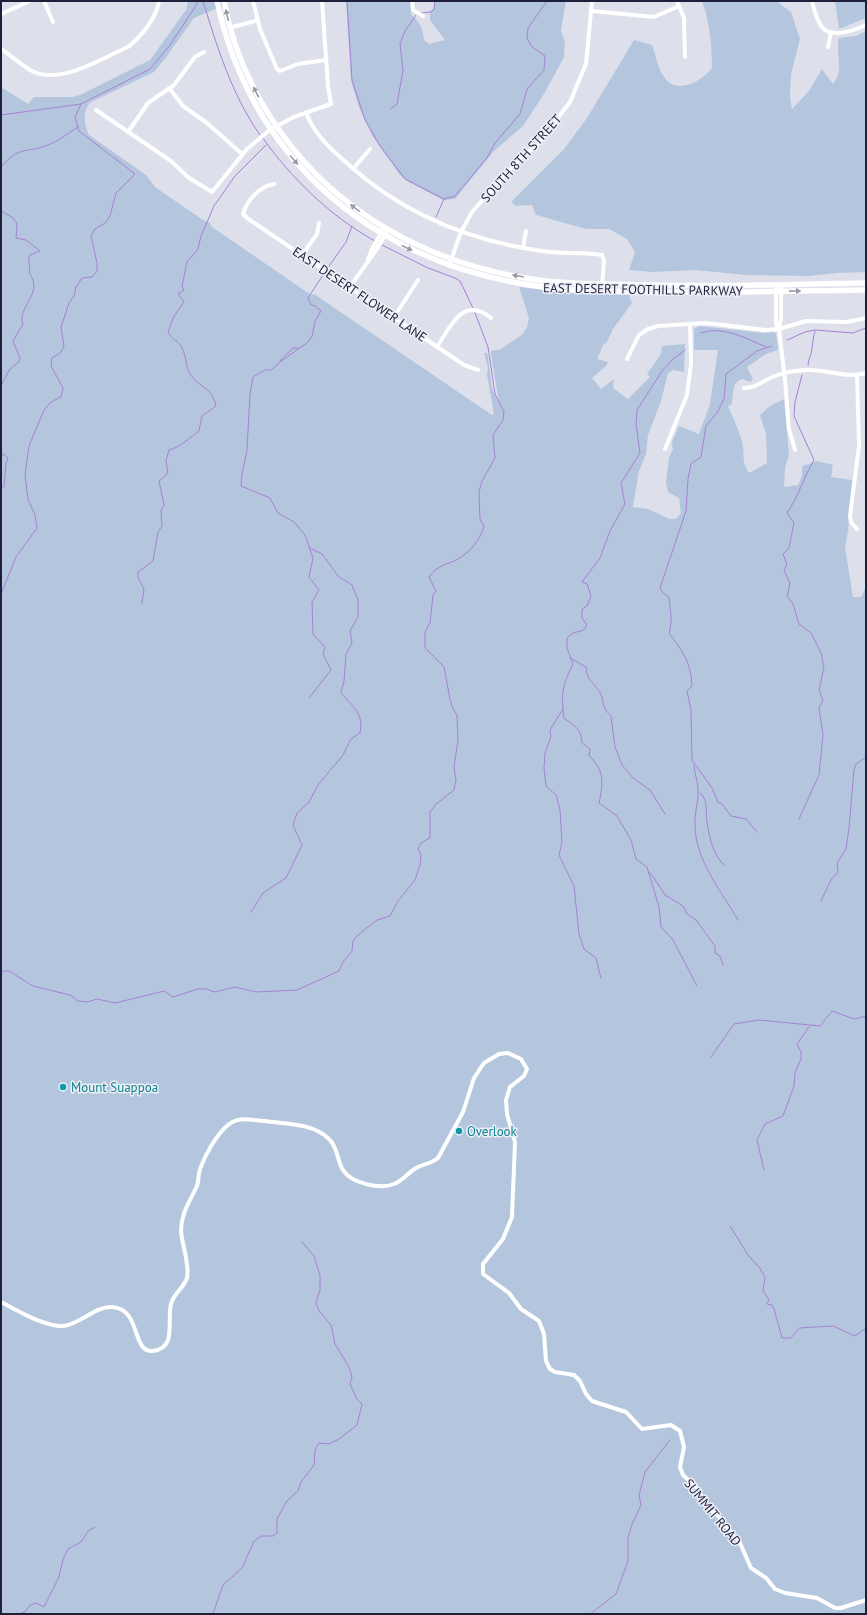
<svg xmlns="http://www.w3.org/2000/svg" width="867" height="1615" font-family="'PT Sans',sans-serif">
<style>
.green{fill:#b4c6de}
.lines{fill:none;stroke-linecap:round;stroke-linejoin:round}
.stream{stroke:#a780d6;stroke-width:1}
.minor{stroke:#fff;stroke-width:4}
.tertiary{stroke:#fff;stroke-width:5.5}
.oneway{fill:#9a9aa7}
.culture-dot{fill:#0f9aa8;stroke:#eef0f7;stroke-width:1.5}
.labels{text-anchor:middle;stroke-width:3;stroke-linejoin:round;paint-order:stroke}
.street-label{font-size:13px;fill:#1f1e3b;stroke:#eef0f7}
.culture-label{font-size:13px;fill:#0d838f;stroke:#eef0f7;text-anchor:start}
</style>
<rect width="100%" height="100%" fill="#dddfeb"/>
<g class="green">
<path d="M188,1H220L222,6L194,18L164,60L154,72L91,102C82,110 84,125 89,135L146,175L155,187L203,220L210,223L212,227L311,295L314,294L492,415L494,414L487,375L488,368L484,353H487L488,357L492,388L499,403L491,354V351L501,349L523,334L527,327L529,318L519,287L567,293L629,295L632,303L613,329L606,344L604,343L597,359L608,362L606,366L592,378L601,389L614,379L613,388L628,399L650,377L647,374L661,354L662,346L685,344L684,372L673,370L668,373L661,401L648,435L646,454L639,471L633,507L648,509L669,519H676L681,513L679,498L668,492L666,483L669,457L673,449L672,442L679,426L699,434L710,404L718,350H694V329L699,326L765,333L774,332L776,334L778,350L766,354L747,367L753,379L750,382L743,379C732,380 733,395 732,404L728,406C733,418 739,429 742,442C745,455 741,460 749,473L767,463L766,434L760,415L770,406L784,399L789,455L785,468L784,487L798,485L802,476V466L818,461L833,465L831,477L852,480L848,531L845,548L853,597H861L865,589L866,561V1614H1V87L28,104L34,97H73L80,95L150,60L186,10Z"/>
<path d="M346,1H412L411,14C419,22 423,28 424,40L429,44L445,40L430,20V11L434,8L435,1H566L561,30L565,43L564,57L544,94L523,126L493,152L455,199L443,200L407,181L400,175L372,135L359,107L351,81Z"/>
<path d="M702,1H779L780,4L791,12L800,39L791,74L790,97L792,109L809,91L822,69L833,84C845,70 835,54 839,38L856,36L866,31V272L837,273L809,276L746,275L695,270L652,272L629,270L635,252L627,239L609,229H586L536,215L532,205L516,206L511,202L565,148L587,118L634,40L652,45C656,55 658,69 664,77C677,96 702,81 712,68C712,45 710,23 702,1Z"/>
<path d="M835,1H866V18L839,29Z"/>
</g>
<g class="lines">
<g class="stream">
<path d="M203,1C217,47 232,95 260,135"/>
<path d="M347,1L352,80L365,120L380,146L405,179L444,199L436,217"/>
<path d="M421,13L431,12L434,9L435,1"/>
<path d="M391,109L397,104L403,71L400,44L405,31L416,15"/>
<path d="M1,115L81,104L150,69L170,45L199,1"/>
<path d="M262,137C291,178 331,217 375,241"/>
<path d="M1,167C20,145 24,154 48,145C59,141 68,133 78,127"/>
<path d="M444,199L455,196L487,158L495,143L520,114L527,89L544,70L545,56L532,47L527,38L528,28L547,1"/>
<path d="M1,211L12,217L17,223L16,238L26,240L40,251L30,255C27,262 31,266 29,273C45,292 16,309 23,324L13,341L20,358L19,362L10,369L1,385"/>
<path d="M382,245L428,268L455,278L460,281L473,308"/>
<path d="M327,269L346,242L352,226"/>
<path d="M701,333C723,325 747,339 766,347"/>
<path d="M787,340L805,332L815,330L853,333L866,328"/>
<path d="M685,350L672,360L662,371L637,410L636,424L640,453L621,483L625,504L610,531L600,558L582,582L587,584L591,596L587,606L582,609V618L587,625L584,630L573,633L567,638V648L573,664C562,687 561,692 564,718C575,726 581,728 582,743L590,749L589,756C605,770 603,784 599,803L617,816L631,840L636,859L647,867L659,907L661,927L673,940L697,986"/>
<path d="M280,361L293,348H299"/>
<path d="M808,365C808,359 812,354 812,348C813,342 813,337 815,331"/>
<path d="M1,453L8,458L6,463L4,486L1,488"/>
<path d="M1,594L16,557L37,528L35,515L28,499L25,475L29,446L44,410L51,402L61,397L63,388L51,366L52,358L60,353L64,347L61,327L69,303L74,296L76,287L82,278L92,277L97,271V263L91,236L95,229L105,223L110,216L116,193L135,174L79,131L75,117L81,104"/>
<path d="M142,603L144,589L138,578V572L153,561L158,532L162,526L161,511L164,505L159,481L168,473L166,461L169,450C181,447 189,438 199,431L202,416L216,406C213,389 202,388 193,378C185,369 187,357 182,348C179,341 172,340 168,332L174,316L184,302L178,294L184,290L182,286L187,262L198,249L201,236L214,206L235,176L266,145"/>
<path d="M570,658L586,667C588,682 591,680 599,691C605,700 600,706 611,716L615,747L622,765L633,778L650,790L665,814"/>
<path d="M309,698L331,670L323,654L325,647L313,634L312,602L319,590L309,577L313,558L305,535L294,522L278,513L270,498L241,486L242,474L247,450L250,394L253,377L265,370H271L280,362L308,342L312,336L315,321L321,311L315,306L311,305L308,298L325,272"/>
<path d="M563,709L550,730L551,736L545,753L544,768L546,786L556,795L560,810L562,842L559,855L574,886L579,934L584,949L596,958L601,978"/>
<path d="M694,765C694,773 698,781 698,789C699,802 694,813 695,826C696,862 721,890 738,920"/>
<path d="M700,793C709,800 705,812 707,822C709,836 713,855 724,865"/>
<path d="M799,819L819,775L823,735L819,708L823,700L819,690L824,667L821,653L811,633L799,624L793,604L787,596L790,584L784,570L787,565L783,554L789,548L794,523L787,513C798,497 804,477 814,460L794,416L795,402L802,375"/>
<path d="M757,832L746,819L731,816L722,804L718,802L712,788L692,760L691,711L687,691L692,686C691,662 683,652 669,633C673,622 670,609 669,597L663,593L660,588L686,511L688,479L691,464L701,457L706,426L717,413L724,399L726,374L757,351L772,346"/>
<path d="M648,872L652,875L665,895L683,906L687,914L696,920L715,946V953L720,956L723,965"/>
<path d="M821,901L831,880L838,872L837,863L846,849L849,828L854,770L856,764L866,757"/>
<path d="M251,912L263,893L286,878L302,845L293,825L297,813L309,802L318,785L343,755L351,739L360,733C364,713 353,707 341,693L344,681L346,654L352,643L350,631L358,617V600L352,585L338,576L322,554L310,548"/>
<path d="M1,971H9L33,986L70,995L78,1001L87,1002L97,999L115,1003L164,991L173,997L198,989H206L215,992L235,987L256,992L297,990L339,971L343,962L352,951L353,941L358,935L377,920L390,916L398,901L415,880L420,865L421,855L418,849L421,843L430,838V812L436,804L454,790L456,780L454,767L458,740L457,715L453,709L450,699L444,667L425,648V632L430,623L433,595L436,591L429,577C437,565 447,565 458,559C471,551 480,540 484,526L480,519L479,492L482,481L495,458L493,435L503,420L504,412L495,394L488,347L475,313"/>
<path d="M711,1057L734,1024L759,1020L820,1026L832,1011L854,1019L866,1016"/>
<path d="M764,1170L757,1140L765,1124L783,1116L794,1086L795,1073L801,1059V1052L797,1044L809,1027"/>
<path d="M730,1226L748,1255L759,1267L765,1277L763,1291L769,1300L767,1304L772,1305L774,1309L782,1338H791L799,1328L833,1326L855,1336L866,1328"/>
<path d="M18,1614L25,1612L30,1605L36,1603L44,1607L59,1577L63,1559L68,1549L81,1542L88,1531L95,1527"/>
<path d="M213,1614L223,1585L242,1568L254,1541L262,1536H273L277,1533V1519L287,1501L298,1491L301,1482L314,1465L315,1450L319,1443L329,1444L339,1439L357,1425L362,1404L357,1399L350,1384L352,1377L349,1367L335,1344L331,1325L319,1311L316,1303L320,1290V1275L314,1256L302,1242"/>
<path d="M590,1614L616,1594L628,1561V1538L632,1524L641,1505L639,1495L645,1472L670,1440"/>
</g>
<g class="minor">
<path d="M44,1L53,22"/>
<path d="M253,1L260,29L277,69L280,71L298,64L326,60"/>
<path d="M412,1L413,10L423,16"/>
<path d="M677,1L684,18L685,57"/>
<path d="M812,1C814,9 816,20 822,27C831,39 855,30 866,25"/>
<path d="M592,11L654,17L679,6"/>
<path d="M1,14L30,1"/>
<path d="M229,28L258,20"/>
<path d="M828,47L831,32"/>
<path d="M1,49C12,56 23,67 34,72C63,84 102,58 128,47C141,37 157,17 159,1"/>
<path d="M170,89L183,106L207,123L242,154"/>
<path d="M96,110L171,161L189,178L212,192L247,149L271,129L294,117L331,104L328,86L322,1"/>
<path d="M306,112C313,134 333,151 350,166C404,214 471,241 542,251C562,254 582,252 602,255L604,261L602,286"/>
<path d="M128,132L148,103L174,85L195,57L204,52"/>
<path d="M353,169L370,149"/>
<path d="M274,184C260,186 247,200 243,214L247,218L464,365L478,370"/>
<path d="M523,248L526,231"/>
<path d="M302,255L317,234L319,223"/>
<path d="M368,259L373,247L384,228"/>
<path d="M449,266L461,232L472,212L517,162L538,144L570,102L586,64L592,1"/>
<path d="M350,287C362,269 376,253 386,233"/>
<path d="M776,289V324L779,329L785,380L789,429L795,450"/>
<path d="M394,317L418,280"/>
<path d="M779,329L781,318V285"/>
<path d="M437,347C450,327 463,295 491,318"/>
<path d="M627,359L639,335L648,329L658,326L706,323L765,330L779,329L806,321L847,322L866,318"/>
<path d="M744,388C756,388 761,382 772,377C782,373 797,370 808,370C828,369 846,379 866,373"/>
<path d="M665,449L687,395L691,364L690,324"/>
<path d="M857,529L851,522L850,516L859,446L857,375"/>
<path d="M1,1302C17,1310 51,1331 68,1325C83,1321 97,1306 112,1307C142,1309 131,1353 153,1351C179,1348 165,1317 172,1301C175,1293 184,1287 187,1278C190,1266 182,1244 181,1231C181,1213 190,1201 197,1186C199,1180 198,1174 200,1169C205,1155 216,1135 228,1125C238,1116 251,1120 264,1121C285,1124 313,1123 329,1139C338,1147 337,1161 343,1170C351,1183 380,1190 394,1184C402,1181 408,1173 416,1168C423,1164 431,1164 438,1158L463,1112L474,1078L484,1063L499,1054L508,1053L521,1059L527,1069L524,1076L510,1087L506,1100L507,1114L515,1142L512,1217L503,1239L483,1264V1274L509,1293L521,1309L539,1321L544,1334L546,1361L550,1369L555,1372L574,1375L580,1381L586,1394L592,1401L626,1412L642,1429L671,1425L680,1431L684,1447L680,1467L683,1475L698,1489L707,1507L719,1517L740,1543L751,1568L766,1578L775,1589L785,1593L817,1598L835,1608H841L866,1600"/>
</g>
<g class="tertiary">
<path d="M217,1C231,66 261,126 307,174C368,238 450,274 537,286C575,292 614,291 652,292C723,293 795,291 866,290"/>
<path d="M224,1C234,56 260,108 295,151C356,225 444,267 538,280C575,285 614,284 651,285C723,287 794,284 866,283"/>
</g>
</g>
<defs><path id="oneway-solid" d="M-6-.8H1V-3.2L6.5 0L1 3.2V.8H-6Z"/></defs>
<g class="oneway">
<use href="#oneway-solid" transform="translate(227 15) rotate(-103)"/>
<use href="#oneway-solid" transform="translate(256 92) rotate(-117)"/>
<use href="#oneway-solid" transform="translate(294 160) rotate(49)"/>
<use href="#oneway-solid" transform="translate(355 208) rotate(-143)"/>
<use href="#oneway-solid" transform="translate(407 248) rotate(26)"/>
<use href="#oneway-solid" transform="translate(518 276) rotate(-170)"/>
<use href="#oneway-solid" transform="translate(795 291) rotate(-1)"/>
</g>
<g class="culture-dot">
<circle cx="63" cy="1087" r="4"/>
<circle cx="459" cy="1131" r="4"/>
</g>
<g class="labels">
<g class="street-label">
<text transform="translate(521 158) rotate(-48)" y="5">SOUTH 8TH STREET</text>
<text transform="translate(643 289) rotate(1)" y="5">EAST DESERT FOOTHILLS PARKWAY</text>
<text transform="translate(360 294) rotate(34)" y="5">EAST DESERT FLOWER LANE</text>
<text transform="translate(713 1512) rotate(51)" y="5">SUMMIT ROAD</text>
</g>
<g class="culture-label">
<text x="71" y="1092">Mount Suappoa</text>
<text x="467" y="1136">Overlook</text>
</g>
</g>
<rect width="867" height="1615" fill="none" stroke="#1f1e3b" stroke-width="4"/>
</svg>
